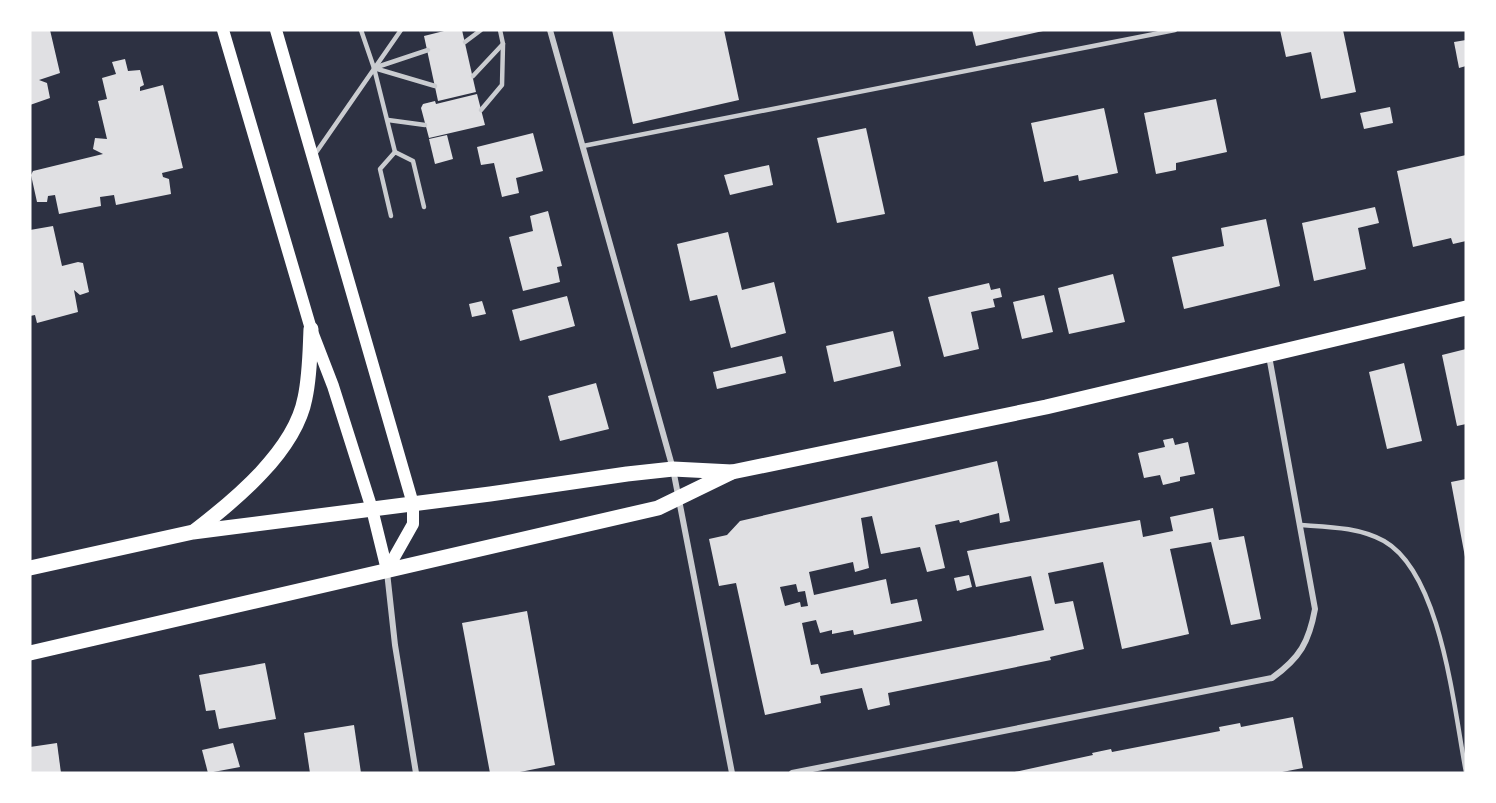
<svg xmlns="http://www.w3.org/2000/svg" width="1496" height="803" font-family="'Space Grotesk',sans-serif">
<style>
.building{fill:#e0e0e3;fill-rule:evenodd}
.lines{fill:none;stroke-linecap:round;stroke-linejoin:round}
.service{stroke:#caccd0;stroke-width:4.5}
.minor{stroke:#caccd0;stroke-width:6}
.secondary{stroke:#fff;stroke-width:12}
.primary{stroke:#fff;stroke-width:15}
</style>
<rect width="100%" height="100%" fill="#2d3142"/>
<g class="building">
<path d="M30,30H50L60,73L39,80L47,83L50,98L30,105Z"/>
<path d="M448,30H462L476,92L438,101L424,36Z"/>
<path d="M612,30H724L739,100L633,124Z"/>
<path d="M972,30H1042L1043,31L976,46Z"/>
<path d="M1280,30H1343L1356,92L1321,99L1311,52L1286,57Z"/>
<path d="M1466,40V66L1459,68L1454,42Z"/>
<path d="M125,59L128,71L140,70L144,85L140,87V91L163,85L183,168L162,173L163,177L169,179L171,194L116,205L114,195L100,197L101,206L59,214L55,195L48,196L47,202H37L31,175L33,171L103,154L93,149L95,138L107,139L98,101L107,99L102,78L116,74L112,62Z"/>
<path d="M477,94L485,125L429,138L421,108L423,104L435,101L436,104Z"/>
<path d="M1216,99L1227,152L1176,163V170L1156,174L1144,113Z"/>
<path d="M1390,107L1393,123L1364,129L1360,113Z"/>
<path d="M1104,108L1118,173L1079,181L1078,175L1044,182L1031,123Z"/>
<path d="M866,128L885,214L837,223L817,138Z"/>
<path d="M533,133L543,171L516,178L519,193L502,197L494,163L481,165L477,147Z"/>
<path d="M447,135L453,159L435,164L429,139Z"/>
<path d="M1466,155V241L1453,244L1451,238L1413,247L1397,171Z"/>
<path d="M769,165L773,185L730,195L724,175Z"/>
<path d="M1375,207L1379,223L1358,228L1366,269L1314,281L1302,223Z"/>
<path d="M548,211L562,266L557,267L560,282L523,291L509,237L533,231L530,216Z"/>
<path d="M1266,219L1280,286L1184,309L1172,257L1224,246L1221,228Z"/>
<path d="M53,226L62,266L78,262L83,263L89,292L80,295L74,290L78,312L37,323L35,315L30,316V230Z"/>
<path d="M728,232L742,290L774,282L786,333L731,348L717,295L690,301L677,244Z"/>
<path d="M1113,274L1125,322L1069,334L1058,288Z"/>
<path d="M989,283L991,290L1000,288L1002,297L993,299L995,307L971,312L979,349L944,357L928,297Z"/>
<path d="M1044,295L1053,332L1022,339L1013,302Z"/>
<path d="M567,296L575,326L520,341L512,310Z"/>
<path d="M482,301L486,314L472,317L469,304Z"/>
<path d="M893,331L901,366L834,382L826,346Z"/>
<path d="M1466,349V424L1457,426L1442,355Z"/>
<path d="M782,356L786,373L717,389L713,372Z"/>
<path d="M1404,363L1422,441L1387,449L1369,372Z"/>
<path d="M596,383L609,429L560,441L548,396Z"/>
<path d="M1173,438L1175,445L1188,442L1195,474L1180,477V481L1163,485L1160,475L1144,478L1138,453L1165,447L1163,440Z"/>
<path d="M997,461L1010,521L1000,523L999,513L960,523L959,520L935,525L945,568L927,572L920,547L881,554L872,516L861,518L869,568L855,572L853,562L809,572L814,595L886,579L891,604L917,599L922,621L854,635L853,630L832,634V630L820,633L816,620L802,623L811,665L818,664L821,674L1044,630L1031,576L976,587L967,551L1140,520L1143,537L1173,531L1170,517L1213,508L1219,540L1244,536L1261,619L1231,625L1211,542L1170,549L1189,634L1122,649L1103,562L1048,573L1055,604L1073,601L1084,649L1050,657L1051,660L888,693L890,705L868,710L862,688L820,696L821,703L765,715L736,583L719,586L709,539L727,535L740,521ZM796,584L798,592L805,591L808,606L801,607L800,602L785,606L780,587Z"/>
<path d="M1466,479V557H1465L1451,482Z"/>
<path d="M969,575L972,587L957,591L954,578Z"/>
<path d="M527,611L555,765L515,773H490L462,623Z"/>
<path d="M265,663L276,719L219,729L215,710L206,711L199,675Z"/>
<path d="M1293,717L1303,768L1277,773H1010L1093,755L1092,753L1111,749L1112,752L1220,731L1219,727L1240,723L1241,727Z"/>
<path d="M354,725L361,773H310L304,733Z"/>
<path d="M57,743L61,773H30V747Z"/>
<path d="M233,743L240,767L208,773L202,750Z"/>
</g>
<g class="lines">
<g class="service">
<path d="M361,30L374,68L395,152"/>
<path d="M465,42L481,30"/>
<path d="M374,68L435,86"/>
<path d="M374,68L428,50"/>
<path d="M473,76L503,44"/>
<path d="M481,110L502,85L503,44L500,30"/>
<path d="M388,120L425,125"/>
<path d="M583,146L1175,30"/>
<path d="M315,154L401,30"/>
<path d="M391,216L380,169L395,152L413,161L424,207"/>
<path d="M1300,525C1329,527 1358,527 1384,541C1442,574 1454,711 1466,772"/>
</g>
<g class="minor">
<path d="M550,30L673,469L732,773"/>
<path d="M387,572L395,645L416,773"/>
<path d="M792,773L1272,678C1300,658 1309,642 1315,609L1269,356"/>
</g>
<g class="secondary">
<path d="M223,30L311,329L333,386L372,509L387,570"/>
<path d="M276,30L413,504V524L387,570"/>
</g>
<g class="primary">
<path d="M195,531C235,500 295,451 305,398C310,375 310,351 311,329"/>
<path d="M30,568L193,532L490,494L627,474L673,469L732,472"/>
<path d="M30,653L658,508L732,472L1046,407L1466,308"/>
</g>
</g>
<rect width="1496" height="803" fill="none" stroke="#ffffff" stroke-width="63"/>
</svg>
